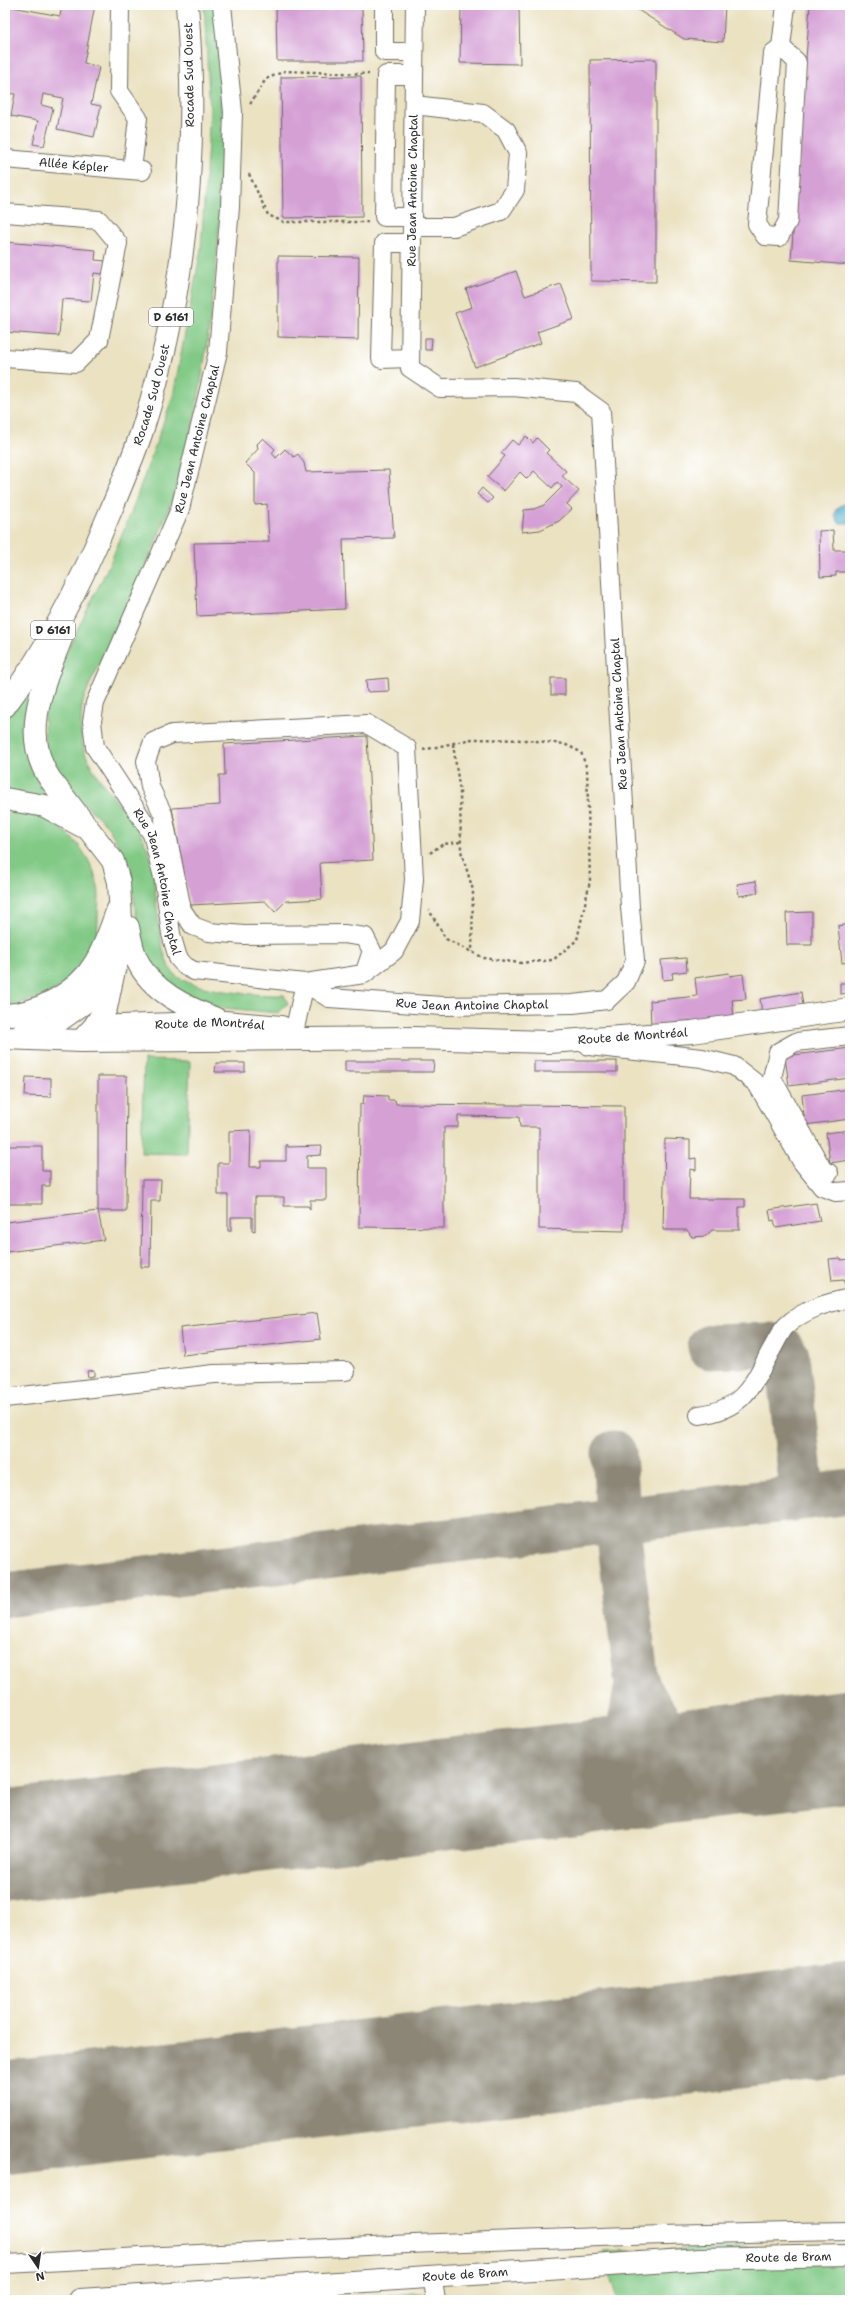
<svg xmlns="http://www.w3.org/2000/svg" width="855" height="2305" font-family="'Shantell Sans',sans-serif">
<style>
.green{fill:#81c985;stroke:#567a58}
.water{fill:#47a6c6;stroke:#396878}
.lines{fill:none;stroke-linecap:round;stroke-linejoin:round}
.taxiway{stroke:#8b8676;stroke-width:45}
.runway{stroke:#8b8676;stroke-width:113}
.building{fill:#d5a1d5}
.minor-casing{stroke:#6e6b60;stroke-width:20}
.major-casing{stroke:#6e6b60;stroke-width:24}
.path{stroke:#6e6b60;stroke-width:2.5;stroke-dasharray:3 3;stroke-linecap:butt}
.minor{stroke:#fff;stroke-width:18}
.major{stroke:#fff;stroke-width:22}
.labels{text-anchor:middle;stroke-width:3;stroke-linejoin:round;paint-order:stroke}
.shield{fill:#fff;stroke:#6b6b6b;stroke-width:1}
.shield-label{font-size:11px;font-weight:bold;fill:#2b2b2b}
.street-label{font-size:12px;fill:#2b2b2b;stroke:#fff}
</style>
<rect width="100%" height="100%" fill="#fff"/>
<filter id="ink" filterUnits="userSpaceOnUse"><feTurbulence type="fractalNoise" baseFrequency=".025" numOctaves="2"/><feDisplacementMap in="SourceGraphic" scale="8" xChannelSelector="R" yChannelSelector="G"/><feConvolveMatrix kernelMatrix="1 2 1 2 8 2 1 2 1" color-interpolation-filters="sRGB"/></filter>
<filter id="wash" filterUnits="userSpaceOnUse"><feTurbulence type="fractalNoise" baseFrequency=".012" numOctaves="4" result="noise"/><feDisplacementMap in="SourceGraphic" scale="16" xChannelSelector="R" yChannelSelector="G"/><feGaussianBlur stdDeviation="0.9" result="paint"/><feColorMatrix in="noise" values="0 0 0 0 0 0 0 0 0 0 0 0 0 0 0 0 0 1.4 0 .05"/><feComposite in="paint" operator="in"/></filter>
<g filter="url(#wash)">
<rect width="100%" height="100%" fill="#ebe2c2"/>
<g class="green">
<path d="M204,5H215C226,116 223,217 209,328C201,388 191,447 170,505C154,549 134,592 114,635C105,655 89,682 83,702C81,710 81,722 81,730C80,773 131,808 147,847C159,877 154,951 174,974C190,991 261,996 284,995L288,1004L278,1013L212,1007L171,991L145,956L137,920L130,870L121,850L107,825L68,789L45,748L44,718L51,684L110,563L131,513L173,396L201,249L210,112Z"/>
<path d="M28,686L32,690L47,799L5,792V719Z"/>
<path d="M5,813C15,814 29,812 38,816C69,827 92,856 98,887C100,895 98,906 98,914C98,931 97,950 86,964C67,989 35,1001 5,1007Z"/>
<path d="M144,1060L190,1061L187,1154L141,1153Z"/>
<path d="M850,2246V2300H617L602,2251Z"/>
<path d="M423,2292L424,2300H332H336Z"/>
</g>
<path class="water" d="M843,504L850,506V523H839L835,516L836,509Z"/>
<g class="lines">
<g class="taxiway">
<path d="M710,1347L769,1345L780,1347L787,1356L801,1482L805,1490L817,1496"/>
<path d="M5,1595L850,1492"/>
<path d="M637,1685C649,1707 663,1734 687,1745C705,1754 728,1755 747,1758"/>
<path d="M563,1780L590,1768L611,1754L624,1739L630,1723L637,1685L620,1544L614,1453"/>
</g>
<g class="runway">
<path d="M5,1846L850,1746"/>
<path d="M5,2118L850,2019"/>
</g>
</g>
<g id="blocks">
<g class="building">
<path d="M62,5H95L84,63L99,67L91,104L101,106L94,137L57,129L63,98L43,94L41,105L53,108L44,146L33,144L38,121L11,116L15,94L5,93V9L12,7L60,16Z"/>
<path d="M276,5H362L363,61H277Z"/>
<path d="M461,5H519L520,64L460,63Z"/>
<path d="M630,5H725L723,42L684,39Z"/>
<path d="M810,5H850V265L791,260Z"/>
<path d="M656,59V282L591,281L590,60Z"/>
<path d="M361,76L362,217L283,218L281,77Z"/>
<path d="M5,242L96,250L95,260L105,261L104,274L94,273L91,301L62,299L59,336L5,332Z"/>
<path d="M278,256L359,257L358,340L278,337Z"/>
<path d="M516,271L525,296L561,284L574,319L537,332L541,343L475,367L455,313L472,307L466,289Z"/>
<path d="M425,338H432L431,350H425Z"/>
<path d="M526,436L533,443L537,438L549,450L546,453L566,471L562,476L579,491L567,504L572,509L559,521L540,530L522,532L524,510L534,509L544,505L562,487L557,482L552,488L534,471L527,479L520,472L504,491L487,477L505,456L501,453L512,440L518,445Z"/>
<path d="M263,438L275,449L272,453L276,458L285,449L294,457L298,454L304,463L306,472L389,470L394,538L343,539L345,609L197,616L194,543L269,542L267,504L255,505V473L245,463L258,449L257,444Z"/>
<path d="M482,488L493,498L488,503L477,494Z"/>
<path d="M833,530L834,550H850V572H836V576L820,577L819,531Z"/>
<path d="M388,678L389,691L367,692L366,680Z"/>
<rect x="551" y="678" width="14" height="17"/>
<path d="M367,736L373,860L320,863L322,899L286,901L275,912L265,901L190,905L172,808L220,805L219,775H225L224,744Z"/>
<path d="M756,881L758,893L739,896L737,884Z"/>
<path d="M812,912V945H787L786,913Z"/>
<path d="M850,924V962L842,963L838,926Z"/>
<path d="M686,958L687,971L672,973L673,979L663,980L661,960Z"/>
<path d="M729,973L730,976L743,974L746,999L732,1000L734,1017L651,1027L650,1001L697,996L695,978Z"/>
<path d="M840,983H850V993L840,994Z"/>
<path d="M801,992L803,1005L762,1012L760,999Z"/>
<path d="M850,1048V1078L789,1086L785,1056Z"/>
<path d="M345,1061H434L433,1072H345Z"/>
<rect x="534" y="1061" width="83" height="11"/>
<path d="M216,1063H245V1072H215Z"/>
<path d="M98,1076H127L126,1211H98Z"/>
<path d="M26,1077L51,1078V1097L25,1096Z"/>
<path d="M850,1089V1119L805,1125L802,1095Z"/>
<path d="M364,1095L388,1096V1100H395L396,1104L624,1106V1231L539,1229V1127H520L519,1117L458,1116V1127H444V1228L359,1227L360,1104H363Z"/>
<path d="M251,1130L250,1167H261V1161H286V1144L288,1147L322,1146L321,1155L307,1156V1168H326V1200H310V1209L308,1206H284V1197H255V1231L252,1230V1217H231V1231H228V1195H218V1163H229V1131Z"/>
<path d="M850,1130V1160L830,1163L826,1133Z"/>
<path d="M665,1139L690,1140V1159L696,1158V1170L690,1169L689,1199H745V1207H739V1230H712L706,1236L692,1237L687,1230H663Z"/>
<path d="M6,1146H42V1171H50V1186H42V1204H6Z"/>
<path d="M142,1180H161L160,1201H151L150,1267H141Z"/>
<path d="M816,1203L820,1221L776,1228L774,1220L771,1221L769,1210Z"/>
<path d="M98,1211L104,1240L6,1252V1222Z"/>
<path d="M841,1258V1260L850,1259V1282L844,1283V1280L832,1281L829,1259Z"/>
<path d="M317,1313L321,1339L183,1355L180,1328Z"/>
<path d="M94,1370V1376L88,1377L87,1371Z"/>
</g>
</g>
</g>
<g filter="url(#ink)">
<use href="#blocks" fill-opacity="0" stroke="#6e6b60" stroke-width="1"/>
<g class="lines">
<defs>
<g id="minor">
<path d="M120,5L119,91L138,118L132,170"/>
<path id="s1" d="M222,5L233,112L230,207L218,352L180,509L95,703L92,721L95,747L152,834L164,881L171,934L178,958L185,966L194,971L305,983L329,998L442,1006L573,1004L607,1000L626,982L635,961L630,907L601,411L576,393L513,387L440,388L410,368L415,5"/>
<path d="M384,5V52H414"/>
<path d="M781,47L797,62L788,221L779,237L765,236L757,224L773,53Z"/>
<path d="M781,47L786,5"/>
<path id="s2" d="M5,159L142,171"/>
<path d="M5,213L99,220L118,243L99,340L76,363L5,358"/>
<path d="M412,217H384L386,75H414"/>
<path d="M412,227H454L501,211L515,190L518,153L506,130L483,113L414,105"/>
<path d="M410,358L381,359L384,243H412"/>
<path d="M305,983L364,974L394,951L410,921L414,879L407,748L367,724L172,734L153,742L146,761L150,787L163,814L182,910L193,926L209,932L244,935L344,934L365,937L372,951L364,974"/>
<path d="M295,1028L305,983"/>
<path d="M589,1046L702,1058L734,1066L757,1084L802,1162L822,1187L836,1192L850,1191"/>
<path d="M829,1173L823,1170L772,1078L778,1052L796,1042L850,1036"/>
<path d="M5,1398L214,1374L346,1371"/>
<path d="M699,1415C746,1409 752,1384 773,1347C777,1340 781,1331 786,1326C804,1309 827,1303 850,1298"/>
<path d="M5,2264C287,2249 568,2235 850,2231"/>
<path d="M432,2276L436,2300"/>
</g>
<g id="major">
<path d="M62,636C45,681 19,734 50,779L113,861L119,882L122,940L120,954L114,970L106,1008L94,1027L81,1041"/>
<path id="s3" d="M5,706C48,649 81,583 108,517C120,489 132,460 142,431C186,294 199,148 187,5"/>
<path d="M5,799L45,806L82,826"/>
<path d="M128,927C130,937 132,950 137,960C151,991 186,1007 216,1019"/>
<path d="M5,1015C38,1014 78,992 95,963C105,947 111,927 118,909"/>
<path id="s4" d="M96,1027L225,1022L281,1027"/>
<path d="M24,1031L50,1027L88,1000L113,971"/>
<path id="s5" d="M5,1038L81,1041L414,1038L549,1042L692,1032L850,1009"/>
<path id="s6" d="M80,2300L700,2259L850,2256"/>
</g>
</defs>
<use href="#minor" class="minor-casing"/>
<use href="#major" class="major-casing"/>
<g class="path">
<path d="M250,104L266,79L285,71L369,74"/>
<path d="M249,174L268,215L284,222H368"/>
<path d="M453,744L460,792L461,851L473,890L472,952"/>
<path d="M423,750L472,739L527,740L564,744L581,752L587,769L590,881L577,940L553,960L520,963L484,958L446,939L429,910"/>
<path d="M430,853L443,844L461,842"/>
</g>
<use href="#minor" class="minor"/>
<use href="#major" class="major"/>
</g>
</g>
<g class="labels">
<g class="shield">
<rect x="149" y="308" width="44" height="18" rx="3"/>
<rect x="31" y="621" width="44" height="18" rx="3"/>
</g>
<g class="shield-label">
<text x="171" y="321">D 6161</text>
<text x="53" y="634">D 6161</text>
</g>
<g class="street-label">
<text transform="translate(189 75) rotate(-91)" y="4">Rocade Sud Ouest</text>
<text dy="4" stroke="none"><textPath href="#s2" startOffset="69">Allée Képler</textPath></text>
<text dy="4" stroke="none"><textPath href="#s1" startOffset="2417">Rue Jean Antoine Chaptal</textPath></text>
<text dy="4" stroke="none"><textPath href="#s3" startOffset="346">Rocade Sud Ouest</textPath></text>
<text transform="translate(197 439) rotate(-76)" y="4">Rue Jean Antoine Chaptal</text>
<text transform="translate(619 714) rotate(-93)" y="4">Rue Jean Antoine Chaptal</text>
<text dy="4" stroke="none"><textPath href="#s1" startOffset="917">Rue Jean Antoine Chaptal</textPath></text>
<text dy="4" stroke="none"><textPath href="#s1" startOffset="1301">Rue Jean Antoine Chaptal</textPath></text>
<text dy="4" stroke="none"><textPath href="#s4" startOffset="114">Route de Montréal</textPath></text>
<text dy="4" stroke="none"><textPath href="#s5" startOffset="628">Route de Montréal</textPath></text>
<text dy="4" stroke="none"><textPath href="#s6" startOffset="710">Route de Bram</textPath></text>
<text dy="4" stroke="none"><textPath href="#s6" startOffset="386">Route de Bram</textPath></text>
</g>
</g>
<rect width="855" height="2305" fill="none" stroke="#fff" stroke-width="20"/>
<g transform="translate(38 2267) rotate(167)" stroke="#ffffff" stroke-width="3" paint-order="stroke">
<path d="M0-3L7 15L0 10L-7 15Z" fill="#2b2b2b"/>
<text y="-6" font-size="11" font-weight="bold" text-anchor="middle" fill="#2b2b2b">N</text>
</g>
</svg>
